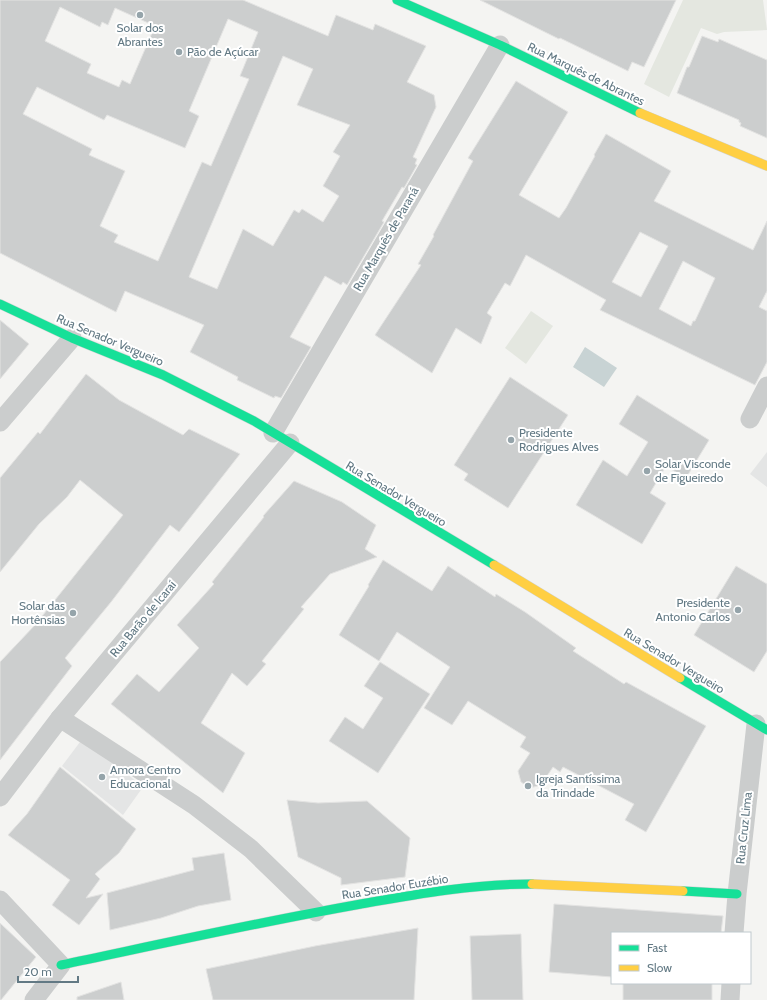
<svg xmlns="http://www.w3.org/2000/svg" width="767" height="1000" font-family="Cabin,sans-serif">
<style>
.built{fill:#e4e5e5}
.green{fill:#e4e7e0}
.water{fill:#c8d3d4}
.building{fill:#cccece;stroke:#e3e3e2;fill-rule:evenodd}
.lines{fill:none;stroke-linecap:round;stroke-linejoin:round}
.fast-casing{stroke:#d0d2d2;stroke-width:10}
.slow-casing{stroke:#d0d2d2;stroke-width:10}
.street{stroke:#cbcdcd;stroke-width:19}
.fast{stroke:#16e098;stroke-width:9}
.slow{stroke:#ffcf43;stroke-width:9}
.poi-dot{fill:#95a4aa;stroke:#fff;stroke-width:1.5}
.labels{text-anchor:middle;stroke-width:4;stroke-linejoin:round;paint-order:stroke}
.poi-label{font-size:12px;fill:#627984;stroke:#fff;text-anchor:start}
.street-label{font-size:12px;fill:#627984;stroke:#fff}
</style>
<rect width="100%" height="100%" fill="#f4f4f2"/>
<g class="built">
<path d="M767,452V487L750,474Z"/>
<path d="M83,738L143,787L123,815L62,766Z"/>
</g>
<g class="green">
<path d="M683,0H763L767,30L724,32L717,34L701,28L669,97L644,84Z"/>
<path d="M531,311L553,326L526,364L505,348Z"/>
</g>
<path class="water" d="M585,347L617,368L604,387L573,367Z"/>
<g class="building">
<path d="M0,0H243L328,36L336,15L373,30L375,24L426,46L407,82L434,95L436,107L413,157L417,159L415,164L417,165L404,188L402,187L382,221L384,222L347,285L343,282L341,285L325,276L290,337L311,347L281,398L275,396L274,398L237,380L238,377L190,352L204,325L125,291L116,312L0,253ZM60,7L100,27L102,22L108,25L115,8L155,26L130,84L122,80L119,87L87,73L91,64L45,41ZM228,19L258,32L240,76L249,79L211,166L202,162L158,261L114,242L118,235L100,226L125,171L89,155L92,149L23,114L37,87L104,120L107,115L185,148L199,116L189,111ZM283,56L313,69L297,105L350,125L333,152L340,156L323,186L339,196L323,222L302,209L299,213L294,210L273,246L243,229L217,289L189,277Z"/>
<path d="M480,0H676L644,67L632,62L628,71L560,38L559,39Z"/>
<path d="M702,36L718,42L719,39L767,60V138L740,126L741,123L739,122V120L677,93L687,67H689Z"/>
<path d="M516,81L568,112L519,195L559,218L566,208L595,156L594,155L606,134L671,171L654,201L753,250L767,221V291L759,307L767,311V362L755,385L600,310L606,300L526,255L510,286L505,283L487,313L492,317L481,344L456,328L432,373L375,335L421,265L418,264L434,236L433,235L473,161L468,158ZM640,232L668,246L641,297L612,282ZM683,261L715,278L695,321H693L691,326L659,309Z"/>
<path d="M0,320L29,344L0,379Z"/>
<path d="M86,374L119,400L183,435L189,429L240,454L179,532L170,525L111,602L65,658L72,666L0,760V662L35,625L123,515L80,480L67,497L39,524L0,572V478L38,432L40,434Z"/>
<path d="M510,377L568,415L508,508L464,480L468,474L454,465Z"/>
<path d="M637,395L709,440L686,478L666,466L650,493L666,503L642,544L576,505L603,460L627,476L648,442L619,424Z"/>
<path d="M294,481L342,502L376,525L365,549L377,557L330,574L301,607L304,609L262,661L266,664L247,686L232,673L201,723L245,753L223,793L111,704L137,674L159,692L199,648L177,625L214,584L212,582L264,517L263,516Z"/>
<path d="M383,560L432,591L448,566L495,597L496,594L525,612L576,648L573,651L624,684L626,682L706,726L646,832L625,820L634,804L563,767L560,772L553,767L541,785L530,788L521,782L518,771L530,753L520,747L526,737L468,701L452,725L424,708L450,667L397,632L379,661L339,635L369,586L368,585Z"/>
<path d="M736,566L767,584V651L754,672L694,635Z"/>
<path d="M380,662L430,694L378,773L329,741L345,717L363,729L383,698L364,686Z"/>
<path d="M60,767L136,829L119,853L95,874L100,879L86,898L103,894L79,925L52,905L70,880L8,835L27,814Z"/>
<path d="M287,800L318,803L367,801L410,838L405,877L341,885V878L298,857Z"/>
<path d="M224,853L231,900L198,906L161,918L110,930L107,893L194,870L192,858Z"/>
<path d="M554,904L723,916L721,933H612V977L549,972Z"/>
<path d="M0,923L36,957L1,1000H0Z"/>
<path d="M418,928L414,1000H213L206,969L315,946Z"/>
<path d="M521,934L523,1000H472L470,936Z"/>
<path d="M121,982L124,1000H77V997Z"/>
<rect x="623" y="983" width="89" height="17"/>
</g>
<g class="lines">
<defs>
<g id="fast">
<path d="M397,0L500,45L640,113"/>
<path d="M0,304L72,338L163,375L254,421L494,565"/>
<path d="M680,678L767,730"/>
<path d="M683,891L737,894"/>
<path d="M61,965C161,944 260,922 361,904C418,894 474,884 532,884"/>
</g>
<g id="slow">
<path d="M640,113L767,166"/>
<path d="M494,565L680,678"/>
<path d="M532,884L683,891"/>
</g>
</defs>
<use href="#fast" class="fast-casing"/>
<use href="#slow" class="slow-casing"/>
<g class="street">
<path d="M750,419L767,386"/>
<path d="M0,422L72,338"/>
<path d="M273,433L500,45"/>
<path d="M60,718L194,805L251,849L316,912"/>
<path d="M0,797L60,718L290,443"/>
<path d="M0,900L61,965L34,1000"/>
<path d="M734,933L737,894L756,724"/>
<path d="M730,1000L731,983"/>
</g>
<use href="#fast" class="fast"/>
<use href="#slow" class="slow"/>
</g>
<g class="poi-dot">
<circle cx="140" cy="15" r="4"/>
<circle cx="179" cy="52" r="4"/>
<circle cx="511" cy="440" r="4"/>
<circle cx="647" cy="471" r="4"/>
<circle cx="738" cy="610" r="4"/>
<circle cx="73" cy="613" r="4"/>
<circle cx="102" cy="777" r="4"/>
<circle cx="528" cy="786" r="4"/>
</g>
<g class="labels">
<g class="poi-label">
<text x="140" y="32" text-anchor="middle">Solar dos<tspan x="140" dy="14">Abrantes</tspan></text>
<text x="187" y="56">Pão de Açúcar</text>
<text x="519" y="437">Presidente<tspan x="519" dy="14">Rodrigues Alves</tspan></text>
<text x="655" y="468">Solar Visconde<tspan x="655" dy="14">de Figueiredo</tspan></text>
<text x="730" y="607" text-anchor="end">Presidente<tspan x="730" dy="14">Antonio Carlos</tspan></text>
<text x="65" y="610" text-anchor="end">Solar das<tspan x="65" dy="14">Hortênsias</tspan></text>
<text x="110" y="774">Amora Centro<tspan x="110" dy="14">Educacional</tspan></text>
<text x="536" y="783">Igreja Santíssima<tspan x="536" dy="14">da Trindade</tspan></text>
</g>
<g class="street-label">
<text transform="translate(586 74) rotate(26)" y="4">Rua Marquês de Abrantes</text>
<text transform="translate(386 239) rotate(-60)" y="4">Rua Marquês de Paraná</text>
<text transform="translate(110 340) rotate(23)" y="4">Rua Senador Vergueiro</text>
<text transform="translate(396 494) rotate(31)" y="4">Rua Senador Vergueiro</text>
<text transform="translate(143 619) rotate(-50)" y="4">Rua Barão de Icaraí</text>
<text transform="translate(674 661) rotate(31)" y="4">Rua Senador Vergueiro</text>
<text transform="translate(744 828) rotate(-84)" y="4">Rua Cruz Lima</text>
<text transform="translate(395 887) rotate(-9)" y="4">Rua Senador Euzébio</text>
</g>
</g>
<rect x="611" y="932" width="140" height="52" fill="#ffffff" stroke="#c0c9ce"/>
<rect x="619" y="945" width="20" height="6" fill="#16e098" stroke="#c0c9ce"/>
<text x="647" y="952" font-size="12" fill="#627984">Fast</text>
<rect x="619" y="965" width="20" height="6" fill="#ffcf43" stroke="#c0c9ce"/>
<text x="647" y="972" font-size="12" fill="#627984">Slow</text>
<path d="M18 976v6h60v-6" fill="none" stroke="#627984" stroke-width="2"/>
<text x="24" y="976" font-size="12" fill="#627984" stroke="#ffffff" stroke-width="3" paint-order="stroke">20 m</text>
</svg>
